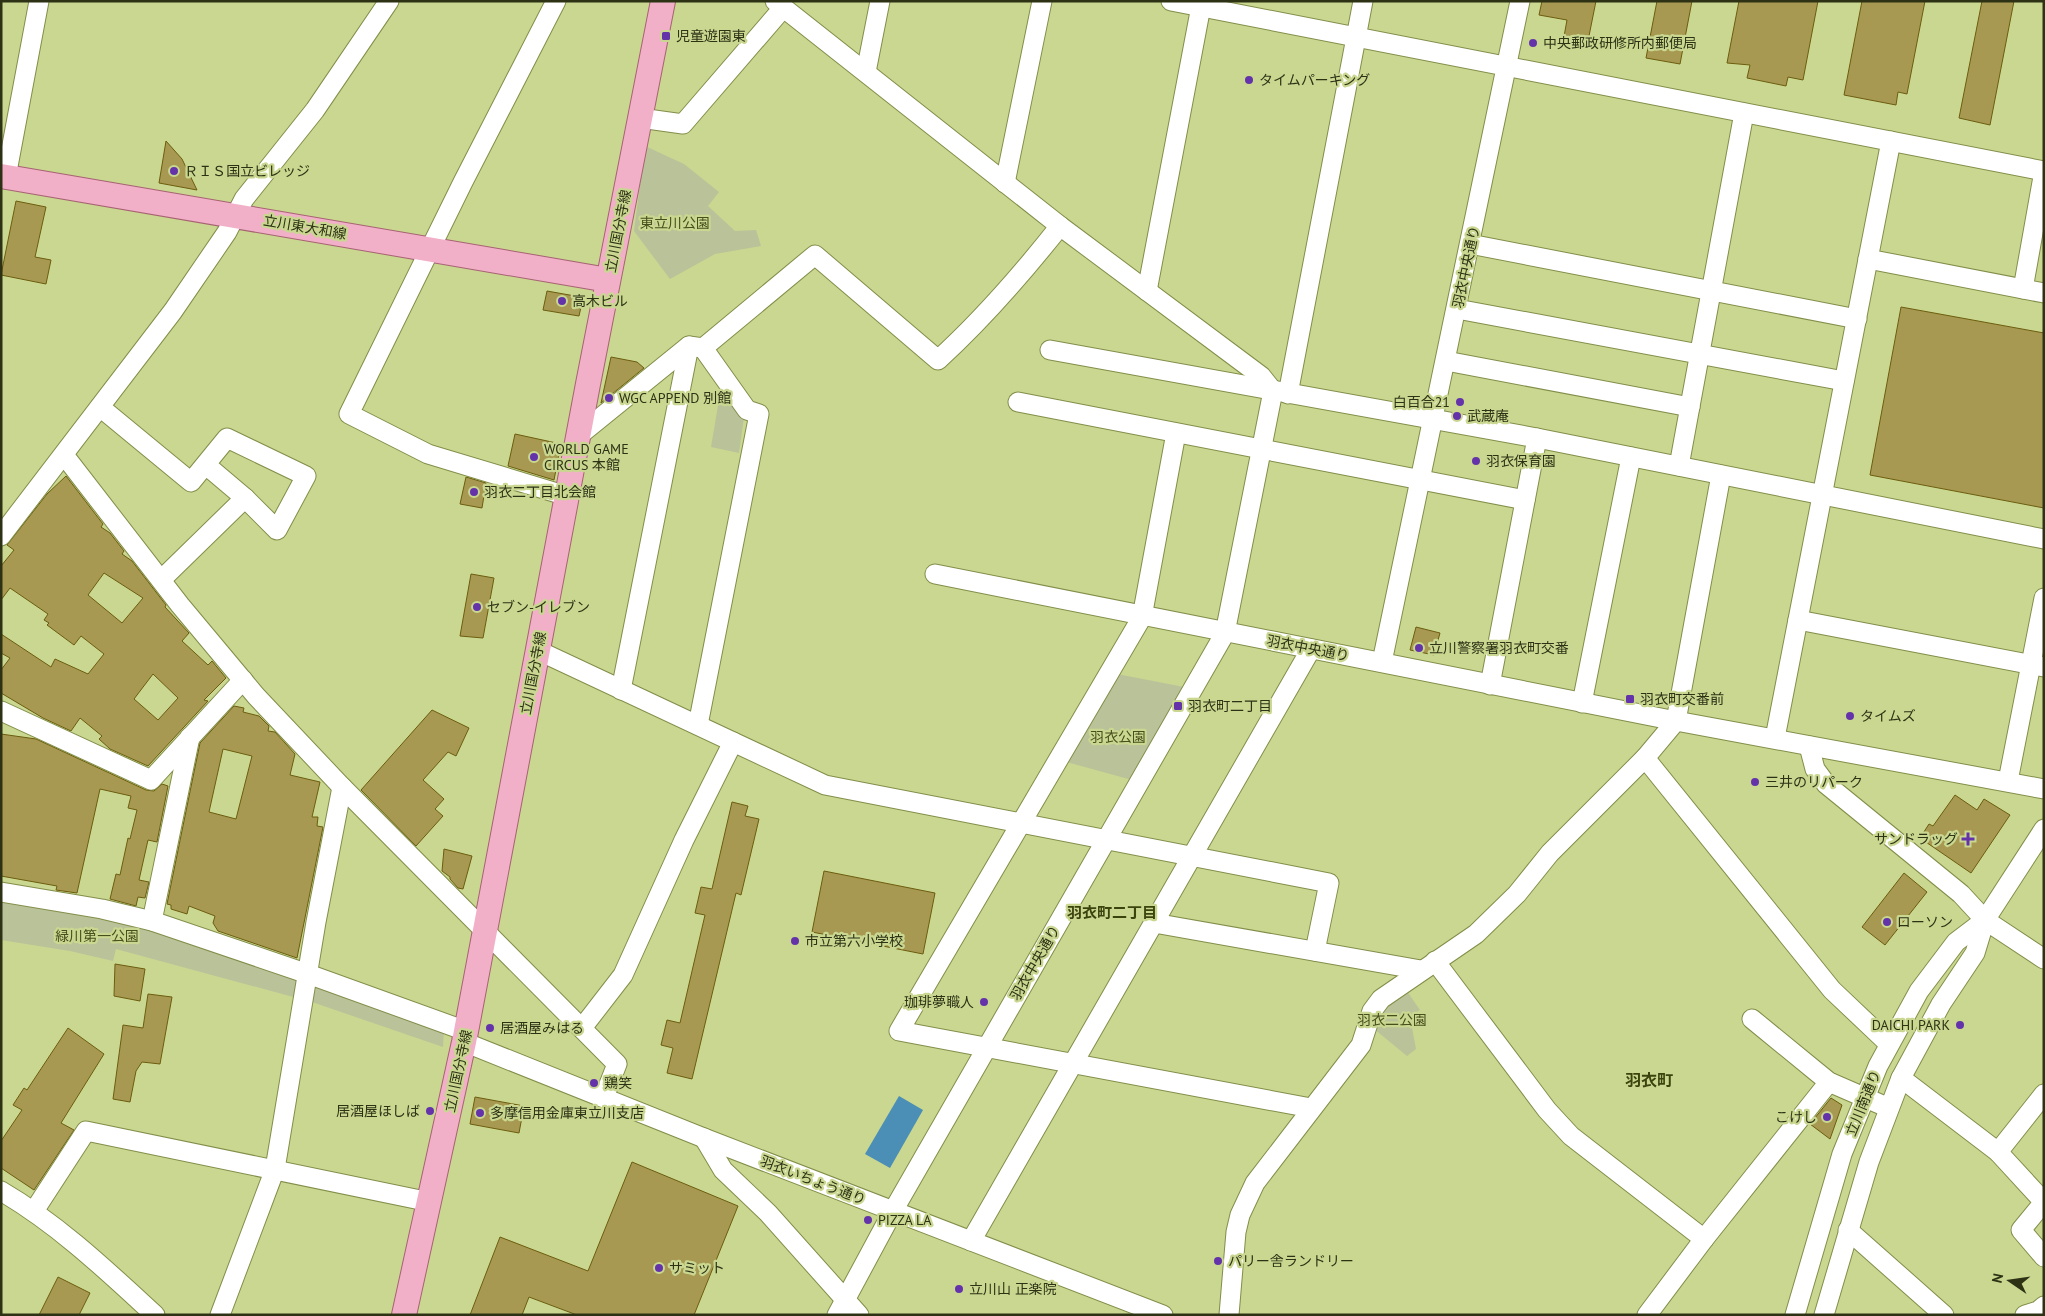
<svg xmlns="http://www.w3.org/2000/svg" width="2045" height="1316" font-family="'PT Sans','Noto Sans JP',sans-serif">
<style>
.green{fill:#bac29a}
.water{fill:#4b8eb6}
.building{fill:#a89952;stroke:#6c5d0e;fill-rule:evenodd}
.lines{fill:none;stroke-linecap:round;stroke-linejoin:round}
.minor-casing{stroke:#828e49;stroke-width:21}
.major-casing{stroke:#a76272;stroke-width:26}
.minor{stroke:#fff;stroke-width:19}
.major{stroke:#f1b0c8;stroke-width:24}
.poi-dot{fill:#6433aa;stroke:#c9d790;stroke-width:2}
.labels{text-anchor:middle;stroke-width:4.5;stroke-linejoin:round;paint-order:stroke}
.poi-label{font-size:14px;fill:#2d3215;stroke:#c9d790;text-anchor:start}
.park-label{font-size:14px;fill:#474f1c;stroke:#c9d790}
.street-label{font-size:14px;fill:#2d3215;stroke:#c9d790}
.neighbourhood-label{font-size:15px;font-weight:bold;fill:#3c440e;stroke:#c9d790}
.quarter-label{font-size:16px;font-weight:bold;fill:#3c440e;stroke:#c9d790}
</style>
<rect width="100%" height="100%" fill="#c9d790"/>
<g class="green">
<path d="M645,146L684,164L719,192L708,206L735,231L756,230L761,246L715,254L670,279L634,231Z"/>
<path d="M721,388L744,417L739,453L711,447Z"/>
<path d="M1117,674L1184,687L1132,780L1063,761Z"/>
<path d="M1,899L145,924L302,978L297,998L116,949L113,961L70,951L1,940Z"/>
<path d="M315,984L444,1029L443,1047L312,1002Z"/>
<path d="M1404,987L1420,1010L1410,1017L1416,1049L1407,1056L1373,1028V1016Z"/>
</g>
<path class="water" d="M899,1096L923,1110L890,1168L865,1154Z"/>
<g class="building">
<path d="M1542,1H1596L1587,46L1563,42L1567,20L1539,15Z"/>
<path d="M1657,1H1692L1680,64L1646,58Z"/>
<path d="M1739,1H1818L1803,80L1788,77L1786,86L1747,78L1750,65L1727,63Z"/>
<path d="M1862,1H1925L1907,94L1898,92L1896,105L1844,95Z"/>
<path d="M1982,1H2014L1990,125L1959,118Z"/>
<path d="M166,141L182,159L197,190L159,183Z"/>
<path d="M16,201L46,207L35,257L51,260L46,284L1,275Z"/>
<path d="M547,291L575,296L581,307L579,316L543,310Z"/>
<path d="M1901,307L2044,333V508L1870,475Z"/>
<path d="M611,357L637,362L644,368L601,403Z"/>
<path d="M515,434L561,444L554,480L508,466Z"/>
<path d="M66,476L103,524L101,527L110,533L124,551L122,554L132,561L166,605L165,607L189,633L182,641L208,665L212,661L226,678L204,700L208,701L148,766L110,749L99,739L102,736L80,718L71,731L43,718L1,693V670L10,658L1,653V634L51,667L55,659L88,674L104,654L81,636L74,645L47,625L49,623L44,620L48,614L10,588L1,600V566L14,550L7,545L47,494ZM104,573L143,598L122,623L88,595ZM153,674L178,698L158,720L134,699Z"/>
<path d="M466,477L486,483L482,508L460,504Z"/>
<path d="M471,574L494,578L483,638L460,636Z"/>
<path d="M1416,627L1440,633L1434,655L1410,650Z"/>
<path d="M234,706L244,708L243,712L259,716L269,726L268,731L275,732L295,754L290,775L320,782L312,817H318L317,826L323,827L297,958L218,931L213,923L215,916L189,906L187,914L171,909V905L167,904L200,743ZM223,749L252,756L236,819L209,812Z"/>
<path d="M432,710L469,728L456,756L448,752L423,780L444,799L435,809L443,816L416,846L361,790Z"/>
<path d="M1,734L36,739L146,790L154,791L162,784L168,786L157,842L148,840L139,880L149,882L145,898L138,897L136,906L110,899L116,874L120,875L128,838L130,839L137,810L128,808L131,796L100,789L77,893L56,890L57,886L1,876Z"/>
<path d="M1955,795L1977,810L1984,799L2010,815L1971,873L1920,838L1929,824L1933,826Z"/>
<path d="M732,802L748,806L745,816L759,819L741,895L736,893L692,1079L667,1073L673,1048L661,1045L667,1020L680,1023L705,915L695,913L701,887L712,889Z"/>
<path d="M444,849L472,856L463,889L458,888L450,879V877L442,871Z"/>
<path d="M824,871L935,893L923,954L812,932Z"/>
<path d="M1904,873L1927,892L1885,945L1862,927Z"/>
<path d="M115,964L145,969L140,1001L114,996Z"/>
<path d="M148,994L172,997L160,1064L142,1062L136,1071L130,1102L113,1099L123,1025L143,1028Z"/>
<path d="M68,1028L104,1054L61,1123L74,1130L34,1190L1,1168V1141L22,1110L13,1105L24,1088L27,1090Z"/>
<path d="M475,1097L524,1106L519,1133L470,1124Z"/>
<path d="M1831,1098L1842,1105L1830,1139L1810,1124Z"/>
<path d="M632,1162L738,1206L694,1315H577L529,1297L522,1315H470L500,1237L588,1271Z"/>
<path d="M58,1277L90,1293L79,1315H39Z"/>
</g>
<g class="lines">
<defs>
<g id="minor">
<path d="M556,1L463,182L349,414L428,454L567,496"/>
<path d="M775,1L1060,226L1261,376L1273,391L1225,633L893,1211L837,1315"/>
<path d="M1171,1L2044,171"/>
<path d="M866,72L880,1"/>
<path d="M640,118L683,124L783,8"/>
<path d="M6,177L39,1"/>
<path d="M1005,183L1042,1"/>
<path d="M1470,244L1857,319"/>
<path d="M1868,259L2044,293"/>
<path d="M2023,289L2044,171"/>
<path d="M1147,291L1202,1"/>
<path d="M1457,309L1844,381"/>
<path d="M1050,350L1537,438L2044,539"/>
<path d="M1446,361L1690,407"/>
<path d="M1288,394L1363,1"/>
<path d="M1018,402L1525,500"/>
<path d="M100,407L191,482L227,438L306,476L277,530L245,498L206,465"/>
<path d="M1176,433L1142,617L899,1031L1311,1108"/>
<path d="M578,436L689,346L703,348L815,255L938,360C983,319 1022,274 1060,226"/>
<path d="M64,455L180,605L256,696L342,787L617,1064L604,1097"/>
<path d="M1679,466L1744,113"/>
<path d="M1,536L173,311L227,232L244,199L315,110L389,1"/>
<path d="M935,574L1676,721L2044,789"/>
<path d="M162,579L245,498"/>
<path d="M1798,620L2044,667"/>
<path d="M537,650L825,785L1329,883L1315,951"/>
<path d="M1382,662L1520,1"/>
<path d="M1490,685L1537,438"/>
<path d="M621,690L689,346"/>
<path d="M1582,703L1631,457"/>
<path d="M1,711L151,780L243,680"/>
<path d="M698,725L759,414L747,410L703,348"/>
<path d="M1775,738L1891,141"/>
<path d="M1809,746L1815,769L1826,784L1961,894L1985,920L2044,959"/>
<path d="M1645,758L1832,990L1889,1044"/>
<path d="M2008,781L2044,598"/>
<path d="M1,892L102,909L152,921L308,974L466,1031"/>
<path d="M152,921L190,737"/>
<path d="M1154,923L1421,970"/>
<path d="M1435,961L1547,1110L1571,1136L1704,1239"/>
<path d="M1752,1019L1829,1082L1889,1108"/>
<path d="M582,1028L623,975L684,840L733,742"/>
<path d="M464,1042L704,1138L1163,1315"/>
<path d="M1901,1078L1998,1152L2044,1202L2021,1230L2044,1257"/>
<path d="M704,1138L723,1170L768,1213L859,1315"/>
<path d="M1998,1152L2044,1094"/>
<path d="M1,1191C59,1225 106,1270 155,1315"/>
<path d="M34,1211L86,1131L430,1202"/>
<path d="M1848,1230L1944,1315"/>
<path d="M971,1241L1311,649"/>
<path d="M220,1315L275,1169L316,922L342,787"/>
<path d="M1229,1315L1236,1232L1240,1215L1255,1183L1361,1045L1372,1011L1381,999L1476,934L1517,894L1550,853L1645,758L1676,721L1721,475"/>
<path d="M1647,1315L1704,1239L1829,1082"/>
<path d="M1795,1315L1842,1154L1878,1066L1919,991L1956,942L1985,920"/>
<path d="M1824,1315L1869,1162L1901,1078L1941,1004L1975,953L1985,920L2044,829"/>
<path d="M2025,1315L2038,1311L2044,1306"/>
</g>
<g id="major">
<path d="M1,176L608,280"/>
<path d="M404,1315L464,1042L588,384L663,1"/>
</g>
</defs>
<use href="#minor" class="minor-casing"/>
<use href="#major" class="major-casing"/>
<use href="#minor" class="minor"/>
<use href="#major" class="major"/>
</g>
<g class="poi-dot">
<rect x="661" y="31" width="10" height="10" rx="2.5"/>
<circle cx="1533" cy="43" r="5"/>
<circle cx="1249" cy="80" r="5"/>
<circle cx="174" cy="171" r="5"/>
<circle cx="562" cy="301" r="5"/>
<circle cx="609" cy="398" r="5"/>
<circle cx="1460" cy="402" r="5"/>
<circle cx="1457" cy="416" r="5"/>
<circle cx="534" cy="457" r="5"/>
<circle cx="1476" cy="461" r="5"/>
<circle cx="474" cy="492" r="5"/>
<circle cx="477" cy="607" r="5"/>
<circle cx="1419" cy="648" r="5"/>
<rect x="1625" y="694" width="10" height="10" rx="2.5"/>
<rect x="1173" y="701" width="10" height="10" rx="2.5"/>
<circle cx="1850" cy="716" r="5"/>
<circle cx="1755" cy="782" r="5"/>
<path d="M1965.5 831.5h5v5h5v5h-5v5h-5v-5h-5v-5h5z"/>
<circle cx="1887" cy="922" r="5"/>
<circle cx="795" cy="941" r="5"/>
<circle cx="984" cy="1002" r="5"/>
<circle cx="1960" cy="1025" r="5"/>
<circle cx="490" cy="1028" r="5"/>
<circle cx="594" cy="1083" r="5"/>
<circle cx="430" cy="1111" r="5"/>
<circle cx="480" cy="1113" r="5"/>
<circle cx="1827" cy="1117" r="5"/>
<circle cx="868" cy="1220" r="5"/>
<circle cx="1218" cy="1261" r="5"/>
<circle cx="659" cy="1268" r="5"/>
<circle cx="959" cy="1289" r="5"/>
</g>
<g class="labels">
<g class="poi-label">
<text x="676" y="41">児童遊園東</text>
<text x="1543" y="48">中央郵政研修所内郵便局</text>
<text x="1259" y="85">タイムパーキング</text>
<text x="184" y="176">ＲＩＳ国立ビレッジ</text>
<text x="572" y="306">高木ビル</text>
<text x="619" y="403">WGC APPEND 別館</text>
<text x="1450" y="407" text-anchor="end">白百合21</text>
<text x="1467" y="421">武蔵庵</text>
<text x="544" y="454">WORLD GAME<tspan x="544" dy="16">CIRCUS 本館</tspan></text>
<text x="1486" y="466">羽衣保育園</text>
<text x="484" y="497">羽衣二丁目北会館</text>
<text x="487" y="612">セブン-イレブン</text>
<text x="1429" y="653">立川警察署羽衣町交番</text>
<text x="1640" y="704">羽衣町交番前</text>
<text x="1188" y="711">羽衣町二丁目</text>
<text x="1860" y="721">タイムズ</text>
<text x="1765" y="787">三井のリパーク</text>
<text x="1958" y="844" text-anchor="end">サンドラッグ</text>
<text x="1897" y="927">ローソン</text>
<text x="805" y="946">市立第六小学校</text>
<text x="974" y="1007" text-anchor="end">珈琲夢職人</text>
<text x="1950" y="1030" text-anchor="end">DAICHI PARK</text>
<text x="500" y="1033">居酒屋みはる</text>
<text x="604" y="1088">鶏笑</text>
<text x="420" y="1116" text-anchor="end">居酒屋ほしば</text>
<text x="490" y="1118">多摩信用金庫東立川支店</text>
<text x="1817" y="1122" text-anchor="end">こけし</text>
<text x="878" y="1225">PIZZA LA</text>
<text x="1228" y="1266">パリー舎ランドリー</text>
<text x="669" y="1273">サミット</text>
<text x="969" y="1294">立川山 正楽院</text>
</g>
<g class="park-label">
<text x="675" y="228">東立川公園</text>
<text x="1118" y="742">羽衣公園</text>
<text x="97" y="941">緑川第一公園</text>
<text x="1392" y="1025">羽衣二公園</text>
</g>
<g class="street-label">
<text transform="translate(305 227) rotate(10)" y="5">立川東大和線</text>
<text transform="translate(618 231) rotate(-79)" y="5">立川国分寺線</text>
<text transform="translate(1466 267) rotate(-78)" y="5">羽衣中央通り</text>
<text transform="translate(1308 648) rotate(11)" y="5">羽衣中央通り</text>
<text transform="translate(533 673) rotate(-79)" y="5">立川国分寺線</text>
<text transform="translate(1035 963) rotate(-60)" y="5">羽衣中央通り</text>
<text transform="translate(458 1071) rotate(-78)" y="5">立川国分寺線</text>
<text transform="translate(1863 1103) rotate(-68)" y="5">立川南通り</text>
<text transform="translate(813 1180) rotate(21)" y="5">羽衣いちょう通り</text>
</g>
<g class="neighbourhood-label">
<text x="1112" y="918">羽衣町二丁目</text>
</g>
<g class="quarter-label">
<text x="1649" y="1086">羽衣町</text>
</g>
</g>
<rect width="2045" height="1316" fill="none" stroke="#2d3215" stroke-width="5"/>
<g transform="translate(2010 1281) rotate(283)" stroke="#c9d790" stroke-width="4" paint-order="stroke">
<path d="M0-4L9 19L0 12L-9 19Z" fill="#2d3215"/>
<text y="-8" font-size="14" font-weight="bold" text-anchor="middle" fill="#2d3215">N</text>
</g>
</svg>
